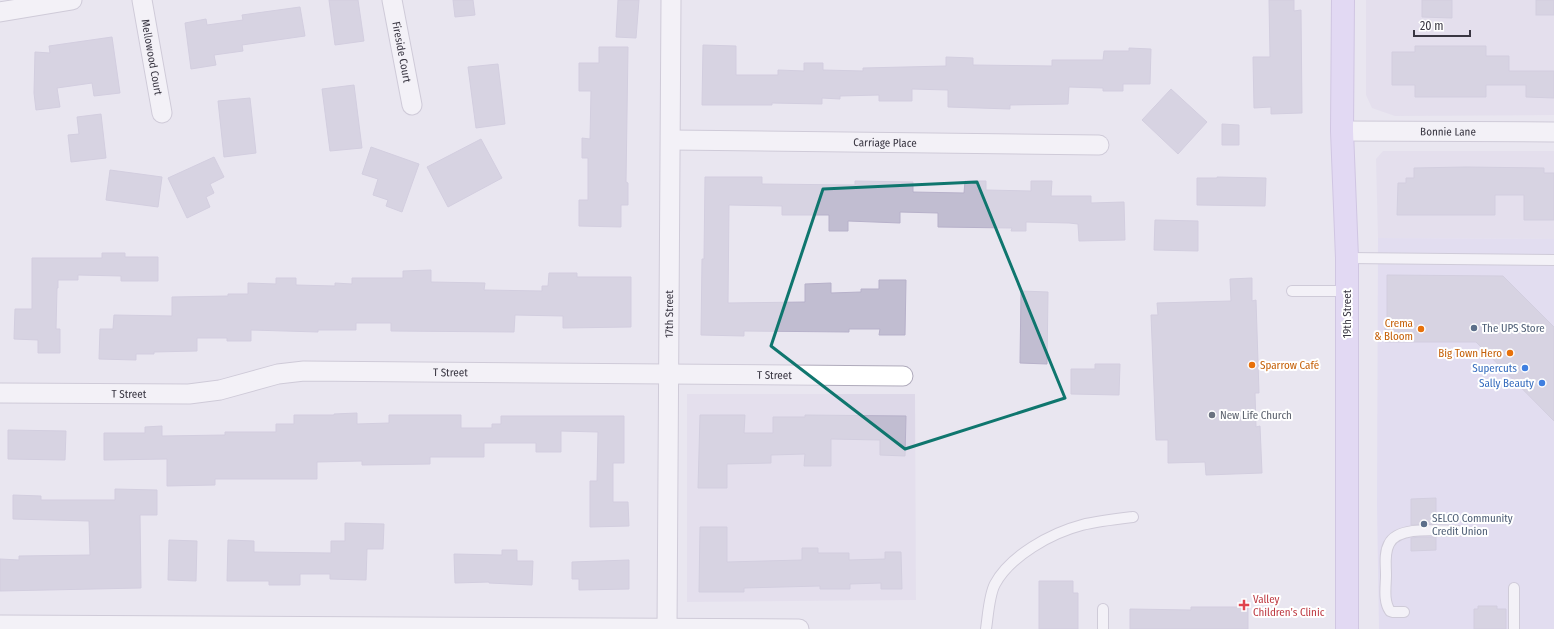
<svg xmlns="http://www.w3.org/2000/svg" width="1554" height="629" font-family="'Fira Sans Condensed',sans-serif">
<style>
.residential{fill:#ddd8e8}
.commercial{fill:#d9d3f0}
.building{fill:#c1bdd1;stroke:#b7b1ca}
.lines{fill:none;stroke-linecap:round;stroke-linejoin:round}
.lane-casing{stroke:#afaabb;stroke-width:12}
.street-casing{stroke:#afaabb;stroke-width:21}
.secondary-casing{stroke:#b19fd1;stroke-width:24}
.lane{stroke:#fff;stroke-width:10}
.street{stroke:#fff;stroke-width:19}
.secondary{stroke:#dac9f7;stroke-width:22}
.marked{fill:none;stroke:#0f766e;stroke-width:3;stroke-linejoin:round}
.service-dot{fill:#5c6f8a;stroke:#fff;stroke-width:1.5}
.food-dot{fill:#e8710a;stroke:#fff;stroke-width:1.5}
.shop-dot{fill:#3f7fe0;stroke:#fff;stroke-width:1.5}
.worship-dot{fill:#6b7280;stroke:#fff;stroke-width:1.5}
.health-dot{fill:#e0444e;stroke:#fff;stroke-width:1.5}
.labels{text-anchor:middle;stroke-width:4;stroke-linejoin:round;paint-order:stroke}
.street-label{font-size:11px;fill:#393642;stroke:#fff}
.food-label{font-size:11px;fill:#c56008;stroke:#fff;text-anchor:end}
.service-label{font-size:11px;fill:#4e5e75;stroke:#fff;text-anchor:start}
.shop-label{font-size:11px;fill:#366cbe;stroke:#fff;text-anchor:end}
.worship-label{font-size:11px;fill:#5b616d;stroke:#fff;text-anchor:start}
.health-label{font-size:11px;fill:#be3a42;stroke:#fff;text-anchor:start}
</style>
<rect width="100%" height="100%" fill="#e9e6f0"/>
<g class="residential">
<path d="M1366,0H1554V115L1395,116L1372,108L1366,95Z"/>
<path d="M1383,151H1554V239L1378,238L1376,159Z"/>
<path d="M687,394H915L916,600L687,602Z"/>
</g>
<path class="commercial" d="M1378,238L1554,239V629H1379L1377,505Z"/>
<g class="building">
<path d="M329,0H358L364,41L335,45Z"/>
<path d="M453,0H473L475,15L455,17Z"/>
<path d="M618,0H639L636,38L616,37Z"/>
<path d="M1269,0H1294V11L1301,10L1302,113L1271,114V107L1254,108L1253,57H1270Z"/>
<path d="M1422,0H1452V18L1422,17Z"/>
<rect x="1536" y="0" width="18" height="15"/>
<path d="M300,7L305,36L242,45L243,51L214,55L216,65L191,69L185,23L206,19L207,25L243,20L242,15Z"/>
<path d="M112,37L120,93L94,96L92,83L57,88L60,107L36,110L34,93L35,52L50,53L49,46Z"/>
<path d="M703,45L736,46V75H778V70L804,71V63H823V70L863,71V68L946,66V57L973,58V65L1052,66V60H1103L1104,51H1129V48L1151,49L1150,84H1123V91H1103V88L1069,87L1068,104L1010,105V109L948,107V90L912,89V101H879V95L840,96V99L822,98V104L772,103V105H702Z"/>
<path d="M1415,46H1486V56H1509V71H1554V98L1526,97V85H1486V97H1415V85H1392V52H1415Z"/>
<path d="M599,47H628L626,182L628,183V205H621V227L579,226V200H588V158H582V138L590,139L591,91H579V63H599Z"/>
<path d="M498,64L505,124L476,128L468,67Z"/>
<path d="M354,85L362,148L330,151L322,89Z"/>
<path d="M1171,89L1207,122L1178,154L1142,120Z"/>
<path d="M250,98L256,153L224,157L218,101Z"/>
<path d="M101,114L106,158L71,162L68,135L79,134L77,117Z"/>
<path d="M1222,124L1239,125V145H1222Z"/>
<path d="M481,139L502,178L448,207L427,167Z"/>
<path d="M371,147L419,164L402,212L386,206L388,200L373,195L378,179L362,174Z"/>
<path d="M214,157L224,177L210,184L214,193L206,197L210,207L187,218L168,178Z"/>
<path d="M1466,167L1544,168V173H1554V220H1524V195H1495V215H1397L1398,183H1406V178H1414V168Z"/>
<path d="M110,170L162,177L158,207L106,200Z"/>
<path d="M705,177H762V184L855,185V181L913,182V192L964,193L965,181H986V190L1031,191V181H1052L1051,196H1091V203L1124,202L1125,240L1079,241L1078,224L1069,223L1026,222V231H1011L1012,228L938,227V213L900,212V223L848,221V231H829V215H782V206L729,205L728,303L805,302V284L831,283V293L861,292V289H879V280H906L905,335H879L880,329H849V332L744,331V336L701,335L702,259H704Z"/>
<path d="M1217,177L1266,178L1265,206L1197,205V178H1217Z"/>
<path d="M1155,220L1198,221V251L1154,250Z"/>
<path d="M102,253H125V257H158V281H121V276L78,275V280H58V288H57L56,329H60V353H38V340L14,339L15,309H32V258H102Z"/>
<path d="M431,270V282L485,283L484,290L542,291V286H548L549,273H577V277H631V327L563,328V316L515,315L514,332L391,331V323H356V330H318V332L251,330V341H227V338H197V351L154,352V354H136V360L99,359L100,329H113L114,315L172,316V297L228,296V294H248V283L276,284V278H296V285L335,286V283L352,284V278H403V271Z"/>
<path d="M1387,275L1503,276L1554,327V421L1476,342H1385V319H1387Z"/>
<path d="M1252,278V301L1256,300L1259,393H1255L1256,427L1260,426L1262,473L1206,475L1205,462L1168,463V440H1156L1151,315H1158L1157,303L1231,301L1230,279Z"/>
<path d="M1021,291L1048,292L1047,364L1020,363Z"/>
<path d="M1095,364H1120L1119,395L1071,394V369H1095Z"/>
<path d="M357,413V424L389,423V415H461V428H492V424H501V416H624V463H613V502H628L629,526L590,527V481H597L598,432L561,431V452H536V443H484V457H430V464L362,465V461L317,462V479H215V485L167,486V459L104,460V433H145V427L162,426V436L225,435V432H276V424H294V415H334V414Z"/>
<path d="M700,415H745L744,433H773V417H805V415L906,416L905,456L880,455V440L831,439V466H804L805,454L771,455V463L727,464V488H698Z"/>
<path d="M8,430L66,431L65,460L8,459Z"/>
<path d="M115,489L157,490V515H140L141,588L0,591V559L19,560V556L90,555L89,521L13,519V495L41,496V500H115Z"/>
<path d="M1436,498V524L1411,525V499Z"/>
<path d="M345,523L384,524L383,549H367L366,580L330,579V574H300V585H269V581H227L228,540L254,541V552L331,553V541H345Z"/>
<path d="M700,527H727V562L802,560V548H818V553H849V560L885,559V552H901L902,589H881V583L850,584V589H820V586L744,588V592H699Z"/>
<path d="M1420,537H1436V550L1411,551V538Z"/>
<path d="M169,540L197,541L196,581L168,580Z"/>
<path d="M502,550H517V561H533L532,585L489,583V582L455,583L454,554L502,555Z"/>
<path d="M629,560V589L579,590V579H572V562Z"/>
<path d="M1039,581H1073V593H1078V629H1039Z"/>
<path d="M1478,606H1497V609H1506V629H1474V609H1478Z"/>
<path d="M1191,607H1248V629H1130V609L1191,610Z"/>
</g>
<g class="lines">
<defs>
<g id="lane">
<path d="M1347,258L1554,260"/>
<path d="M1292,291H1347"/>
<path d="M1103,609V629"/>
<path d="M1404,612H1393L1390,611C1383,601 1386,586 1386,575C1386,565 1384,553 1389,544C1398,525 1439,531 1458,531"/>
<path d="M986,629C988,616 989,595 995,584C1010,556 1051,533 1082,525C1098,521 1116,519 1133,517"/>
<path d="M1514,629V588"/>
</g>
<g id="street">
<path id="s1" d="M142,0L162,113"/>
<path id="s2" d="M392,0L412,105"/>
<path d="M0,12L72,0"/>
<path id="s3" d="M1342,131L1554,132"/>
<path id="s4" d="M671,140L1099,145"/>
<path id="s5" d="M0,393L189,394L220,390L278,374L304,371L903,376"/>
<path d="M0,625L799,629"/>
<path id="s6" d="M667,629L671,0"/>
</g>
<path id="secondary" d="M1343,0L1342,131L1347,258V629"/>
</defs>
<use href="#lane" class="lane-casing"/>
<use href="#street" class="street-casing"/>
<use href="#secondary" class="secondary-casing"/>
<use href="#lane" class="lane"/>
<use href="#street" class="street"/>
<use href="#secondary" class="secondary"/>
</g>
<path d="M0 0H1554V629H0ZM977,182L1065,398L905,449L771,346L823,189Z" fill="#e9e6f0" fill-opacity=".55" fill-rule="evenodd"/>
<path class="marked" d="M977,182L1065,398L905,449L771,346L823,189Z"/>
<g class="service-dot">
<circle cx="1474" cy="328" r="4"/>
<circle cx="1424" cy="524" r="4"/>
</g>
<g class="food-dot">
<circle cx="1421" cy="329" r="4"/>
<circle cx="1510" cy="353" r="4"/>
<circle cx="1252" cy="365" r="4"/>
</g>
<g class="shop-dot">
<circle cx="1525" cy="368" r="4"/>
<circle cx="1542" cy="383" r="4"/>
</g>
<circle class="worship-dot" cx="1212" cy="415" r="4"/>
<path class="health-dot" d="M1242 599h4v4h4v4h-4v4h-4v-4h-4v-4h4z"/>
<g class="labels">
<g class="street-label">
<text dy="4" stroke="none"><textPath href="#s2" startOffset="53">Fireside Court</textPath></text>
<text dy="4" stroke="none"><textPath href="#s1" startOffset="58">Mellowood Court</textPath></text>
<text dy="4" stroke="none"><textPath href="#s3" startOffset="106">Bonnie Lane</textPath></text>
<text dy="4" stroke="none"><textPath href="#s4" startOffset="214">Carriage Place</textPath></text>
<text dy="4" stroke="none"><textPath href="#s6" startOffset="315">17th Street</textPath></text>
<text transform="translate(1347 314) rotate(-90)" y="4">19th Street</text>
<text dy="4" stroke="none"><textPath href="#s5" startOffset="453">T Street</textPath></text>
<text dy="4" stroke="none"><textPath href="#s5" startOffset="777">T Street</textPath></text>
<text dy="4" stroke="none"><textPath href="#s5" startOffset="129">T Street</textPath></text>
</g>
<g class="food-label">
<text x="1413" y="327">Crema<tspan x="1413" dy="13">&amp; Bloom</tspan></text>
<text x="1502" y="357">Big Town Hero</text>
<text x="1260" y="369" text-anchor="start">Sparrow Café</text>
</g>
<g class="service-label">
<text x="1482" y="332">The UPS Store</text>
<text x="1432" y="522">SELCO Community<tspan x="1432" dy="13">Credit Union</tspan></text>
</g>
<g class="shop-label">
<text x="1517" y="372">Supercuts</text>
<text x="1534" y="387">Sally Beauty</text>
</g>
<g class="worship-label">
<text x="1220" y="419">New Life Church</text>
</g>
<g class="health-label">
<text x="1253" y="603">Valley<tspan x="1253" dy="13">Children’s Clinic</tspan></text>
</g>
</g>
<path d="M1414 30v6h56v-6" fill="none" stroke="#393642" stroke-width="2"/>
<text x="1420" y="30" font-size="12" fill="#393642" stroke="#ffffff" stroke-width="3" paint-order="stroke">20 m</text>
</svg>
